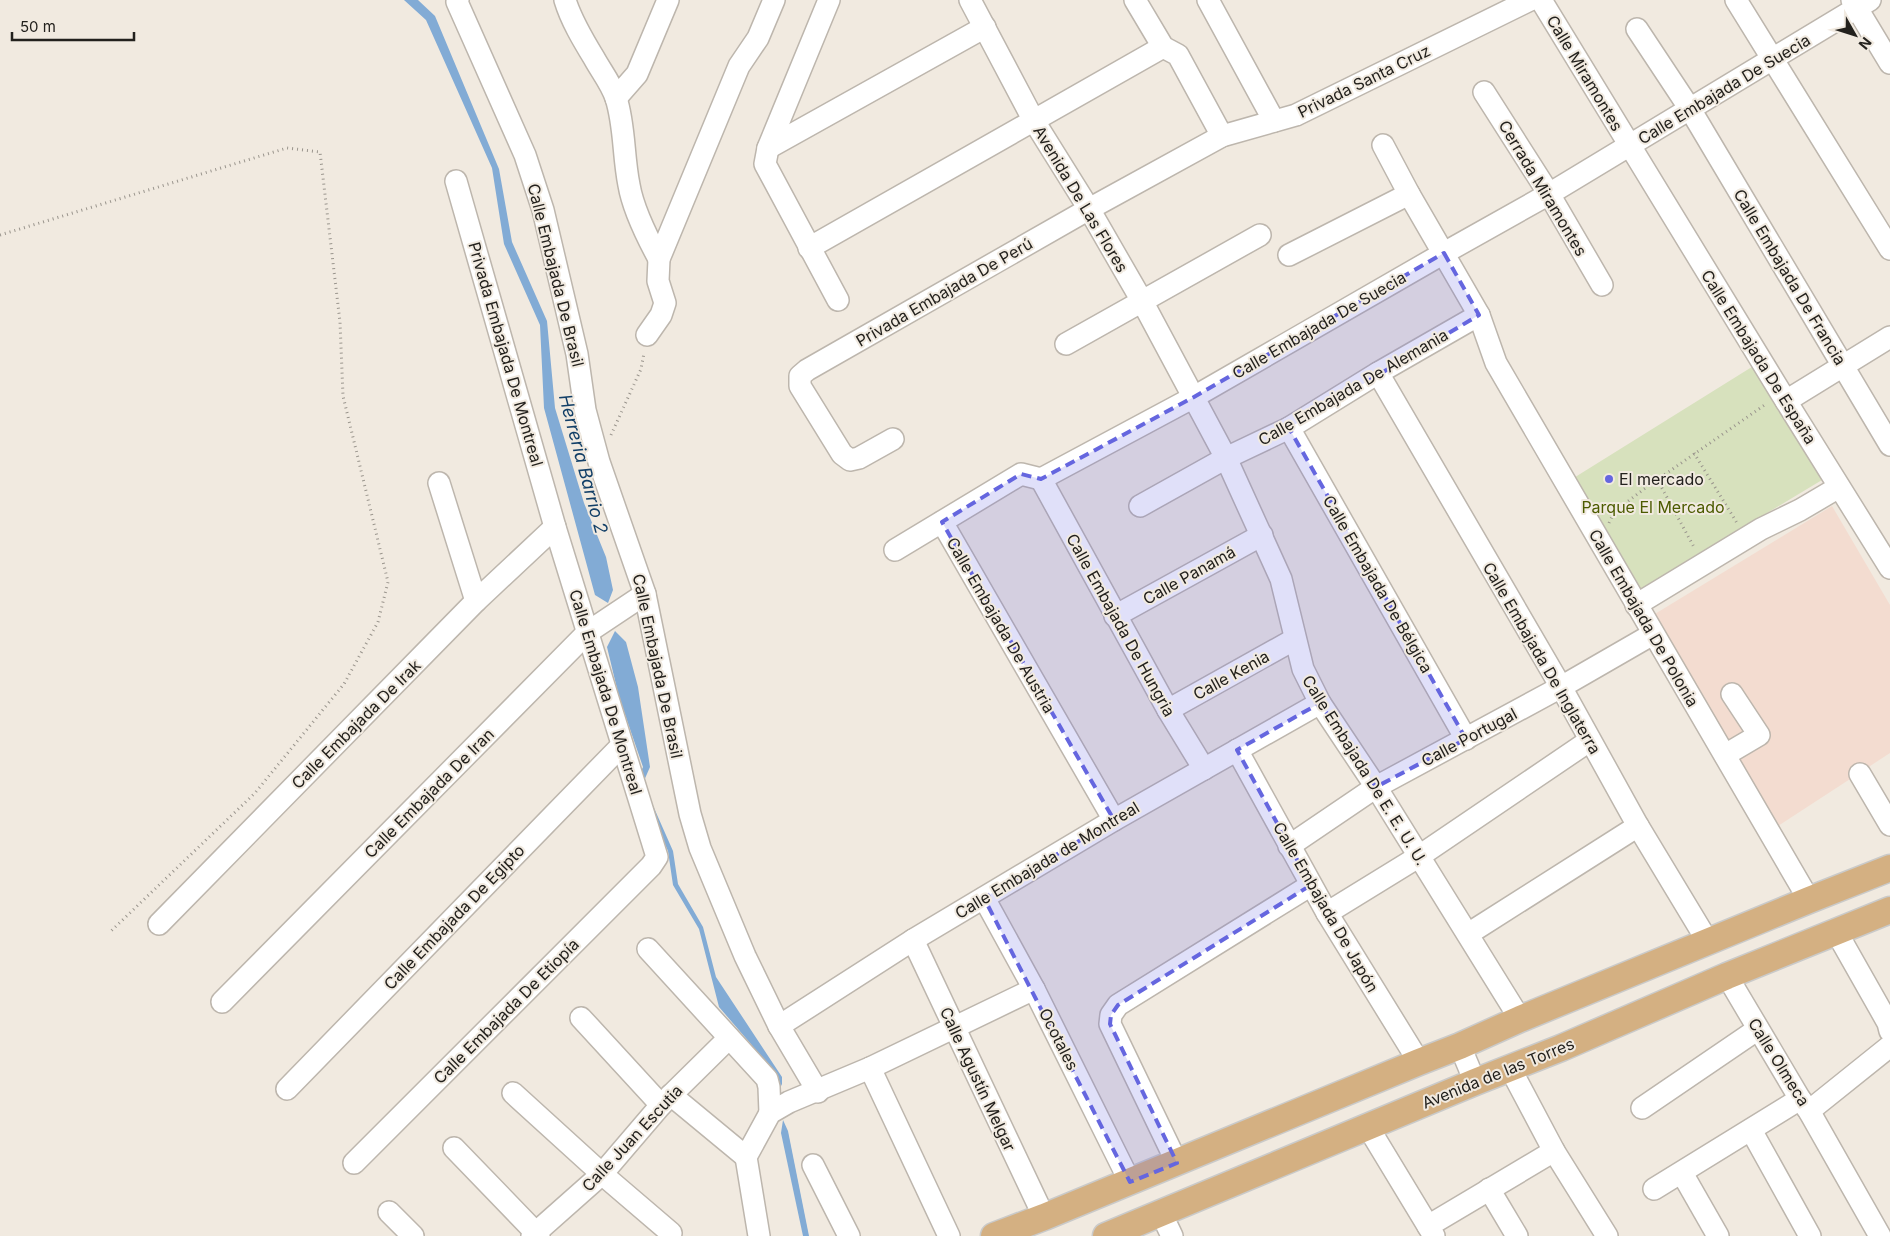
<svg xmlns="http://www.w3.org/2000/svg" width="1890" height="1236" font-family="Inter,sans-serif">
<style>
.commercial{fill:#f3dcd0}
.green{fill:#d7e1bd}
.water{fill:#82abd5}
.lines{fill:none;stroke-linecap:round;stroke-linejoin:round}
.minor-casing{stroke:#bdb6ad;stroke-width:24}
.major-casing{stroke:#cacac9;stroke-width:29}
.path{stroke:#9a958d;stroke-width:3;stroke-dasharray:1 4;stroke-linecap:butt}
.minor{stroke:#fff;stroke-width:21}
.major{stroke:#d4b082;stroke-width:26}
.marked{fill:#6566df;fill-opacity:0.2;stroke:#6566df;stroke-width:4;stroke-dasharray:10 6;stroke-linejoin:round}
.poi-dot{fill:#6566df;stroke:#f1eae0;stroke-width:2}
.labels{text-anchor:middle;stroke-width:4;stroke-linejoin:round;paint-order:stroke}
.street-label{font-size:16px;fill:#23211d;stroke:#f1eae0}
.poi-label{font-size:16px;fill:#23211d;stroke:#f1eae0;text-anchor:start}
.park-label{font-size:16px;fill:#4c5b00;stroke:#f1eae0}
.water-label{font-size:18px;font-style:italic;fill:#123f67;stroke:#f1eae0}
</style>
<rect width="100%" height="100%" fill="#f1eae0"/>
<path class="commercial" d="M1832,506L1890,605V753L1769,832L1645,620Z"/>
<path class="green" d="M1755,365L1778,408L1822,480L1762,516L1630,602L1564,484Z"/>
<g class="water">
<path d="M404,0H418L435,16L499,169L512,242L547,321L555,408L584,503L606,557L613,590L608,603L595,595L544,408L540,325L504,244L492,168L426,20Z"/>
<path d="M615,631L626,642L638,687L650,767L643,783L673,851L678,884L703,927L716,977L782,1077V1084L778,1092L777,1079L750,1043L719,1007L699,929L673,885L668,851L636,782L643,767L619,697L607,647Z"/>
<path d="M783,1120L788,1131L809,1236H803L781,1133Z"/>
</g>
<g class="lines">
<defs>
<g id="minor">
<path d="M458,0L457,2L525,155L543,210L577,354L585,410L599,462L645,594L690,814L700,848L745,956L779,1026L818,1092"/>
<path d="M565,0C571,20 583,40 594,58C601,71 611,83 616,98C625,126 623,156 629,185C633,209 647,237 659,259"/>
<path d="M829,0L768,148L765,164L838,300"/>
<path d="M970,0L1034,121L1089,209L1142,301L1226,458L1281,579L1303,669L1320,703L1376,787L1520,1019"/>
<path d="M1135,0L1163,47L1178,55L1222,136"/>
<path d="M1208,0L1274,121"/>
<path d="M1541,0L1781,393L1890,568"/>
<path d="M1736,0L1890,249"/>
<path d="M1852,0L1890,63"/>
<path d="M1637,29L1690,109L1890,445"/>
<path d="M1484,92L1549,194L1602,285"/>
<path d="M616,98L637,74L668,0"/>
<path d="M1383,145L1409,194L1479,315L1496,363L1809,900"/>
<path d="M768,148L985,27"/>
<path d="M809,248L1163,47"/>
<path d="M1289,255L1409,194"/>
<path d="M647,335L661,315L665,303L658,281L659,259L739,66L758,38L774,0"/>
<path d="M1066,344L1260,235"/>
<path d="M1378,373L1561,687L1638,826L1708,942"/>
<path d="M1786,401L1890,337"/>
<path d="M1289,428L1466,739"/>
<path d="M893,439L859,458L850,460L842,454L800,386V376L807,370L1089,209L1222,136L1296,115L1530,0"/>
<path d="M1041,479L1168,710L1204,769"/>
<path d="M439,483L476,601"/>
<path d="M1140,506L1226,458L1289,428L1378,373L1479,315"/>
<path d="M942,522L1114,820"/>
<path d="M895,550L1021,474L1041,479L1194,397L1444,253L1549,194L1870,0"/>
<path d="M1636,605L1761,529L1800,510L1839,487"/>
<path d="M1115,616L1262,535"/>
<path d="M1168,710L1295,639"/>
<path d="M1237,750L1327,913L1419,1062"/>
<path d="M1725,755L1759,735L1732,694"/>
<path d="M1860,774L1890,825"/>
<path d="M1289,846L1376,787L1561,687L1653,634"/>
<path d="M984,898L1034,989L1130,1182"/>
<path d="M1327,913L1418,857L1589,741"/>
<path d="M159,924L476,601L555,527"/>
<path d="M1837,933L1888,1023L1890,1031"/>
<path d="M1468,934L1638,826"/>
<path d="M913,940L1044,1217"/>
<path d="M648,949L767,1079L769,1087L770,1113"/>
<path d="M1727,976L1800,1099L1809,1111L1880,1236"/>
<path d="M222,1002L588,632L645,594"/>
<path d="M581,1018L661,1105"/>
<path d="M779,1026L913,940L1114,820L1320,703"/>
<path d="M1460,1046L1475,1082"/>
<path d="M870,1068L949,1236"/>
<path d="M1510,1068L1554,1151L1607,1236"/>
<path d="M287,1089L622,745"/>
<path d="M513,1093L602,1174L671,1233"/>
<path d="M671,1095L746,1157"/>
<path d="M1642,1108L1758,1029"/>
<path d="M1809,1111L1890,1046"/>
<path d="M1368,1127L1434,1236"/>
<path d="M1751,1130L1810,1236"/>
<path d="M454,1148L539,1236"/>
<path d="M354,1163L651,866L657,857L555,527L456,181"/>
<path d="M1177,1163L1110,1024L1111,1015L1118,1005L1311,885"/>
<path d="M813,1165L849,1236"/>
<path d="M1682,1173L1718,1236"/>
<path d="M1489,1189L1517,1236"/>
<path d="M1654,1189L1800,1099"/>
<path d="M389,1212L413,1236"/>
<path d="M1161,1213L1172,1236"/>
<path d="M1428,1226L1554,1151"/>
<path d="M532,1236L602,1174L661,1105L729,1038"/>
<path d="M759,1236L746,1157L770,1113L789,1102L870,1068L1034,989"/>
</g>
<g id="major">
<path d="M994,1236L1044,1217L1419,1062L1460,1046L1520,1019L1809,900L1890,868"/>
<path d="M1106,1236L1475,1082L1561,1048L1727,976L1890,910"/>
</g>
</defs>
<use href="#minor" class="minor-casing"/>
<use href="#major" class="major-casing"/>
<g class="path">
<path d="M0,235L287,148L320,152L340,322L343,396L388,582L378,622L344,684L255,793L109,933"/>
<path d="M611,435L641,369L644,353"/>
<path d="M1694,453L1737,523"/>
<path d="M1657,479L1695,549"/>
<path d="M1609,523L1614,512L1644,489L1766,404"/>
</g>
<use href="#minor" class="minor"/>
<use href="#major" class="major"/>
</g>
<path class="marked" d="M1444,253L1479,315L1289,428L1466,739L1376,787L1320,703L1237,750L1311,885L1118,1005L1111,1015L1110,1024L1177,1163L1130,1182L984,898L1114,820L942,522L1021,474L1041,479L1194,397Z"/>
<circle class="poi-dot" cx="1609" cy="479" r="5"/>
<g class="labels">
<g class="street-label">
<text transform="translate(1585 73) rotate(59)" y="6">Calle Miramontes</text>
<text transform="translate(1364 81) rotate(-26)" y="6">Privada Santa Cruz</text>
<text transform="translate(1724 89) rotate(-31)" y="6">Calle Embajada De Suecia</text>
<text transform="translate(1543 188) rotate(59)" y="6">Cerrada Miramontes</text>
<text transform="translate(1081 199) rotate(59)" y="6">Avenida De Las Flores</text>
<text transform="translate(556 275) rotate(76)" y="6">Calle Embajada De Brasil</text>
<text transform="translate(1790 277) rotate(59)" y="6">Calle Embajada De Francia</text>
<text transform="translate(944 292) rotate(-30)" y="6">Privada Embajada De Perú</text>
<text transform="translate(1319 325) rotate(-30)" y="6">Calle Embajada De Suecia</text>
<text transform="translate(506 354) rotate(74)" y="6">Privada Embajada De Montreal</text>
<text transform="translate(1759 357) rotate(58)" y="6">Calle Embajada De España</text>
<text transform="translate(1353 387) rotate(-30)" y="6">Calle Embajada De Alemania</text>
<text transform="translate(1189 575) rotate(-29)" y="6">Calle Panamá</text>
<text transform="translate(1378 584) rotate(60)" y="6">Calle Embajada De Bélgica</text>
<text transform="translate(1644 618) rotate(60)" y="6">Calle Embajada De Polonia</text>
<text transform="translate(1001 625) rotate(60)" y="6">Calle Embajada De Austria</text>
<text transform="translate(1121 625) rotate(61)" y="6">Calle Embajada De Hungria</text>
<text transform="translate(1542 658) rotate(60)" y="6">Calle Embajada De Inglaterra</text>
<text transform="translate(658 666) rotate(78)" y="6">Calle Embajada De Brasil</text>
<text transform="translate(1231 675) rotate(-29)" y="6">Calle Kenia</text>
<text transform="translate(606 692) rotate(73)" y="6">Calle Embajada De Montreal</text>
<text transform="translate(356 724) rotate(-45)" y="6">Calle Embajada De Irak</text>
<text transform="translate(1469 737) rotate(-28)" y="6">Calle Portugal</text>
<text transform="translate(1365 770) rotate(58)" y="6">Calle Embajada De E. E. U. U.</text>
<text transform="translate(429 793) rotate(-45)" y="6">Calle Embajada De Iran</text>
<text transform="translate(1047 860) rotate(-31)" y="6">Calle Embajada de Montreal</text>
<text transform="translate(1326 907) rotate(60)" y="6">Calle Embajada De Japón</text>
<text transform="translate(454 917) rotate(-46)" y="6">Calle Embajada De Egipto</text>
<text transform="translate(506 1011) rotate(-45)" y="6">Calle Embajada De Etiopía</text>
<text transform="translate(1059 1039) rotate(63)" y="6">Ocotales</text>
<text transform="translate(1779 1062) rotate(58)" y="6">Calle Olmeca</text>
<text transform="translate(1498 1073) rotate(-22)" y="6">Avenida de las Torres</text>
<text transform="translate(978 1079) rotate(65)" y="6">Calle Agustín Melgar</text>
<text transform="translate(632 1138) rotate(-47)" y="6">Calle Juan Escutia</text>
</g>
<g class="poi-label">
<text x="1619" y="485">El mercado</text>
</g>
<g class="park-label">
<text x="1653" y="513">Parque El Mercado</text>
</g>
<g class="water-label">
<text transform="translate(583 464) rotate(75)" y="6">Herreria Barrio 2</text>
</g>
</g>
<g transform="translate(1855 35) rotate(129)" stroke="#f1eae0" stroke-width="4" paint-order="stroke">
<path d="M0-4L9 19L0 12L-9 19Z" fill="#23211d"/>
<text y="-8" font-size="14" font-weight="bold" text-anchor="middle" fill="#23211d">N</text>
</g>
<path d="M12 32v8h122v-8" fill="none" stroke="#23211d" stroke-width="2.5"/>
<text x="20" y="32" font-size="15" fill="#23211d" stroke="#f1eae0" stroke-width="4" paint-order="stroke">50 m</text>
</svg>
